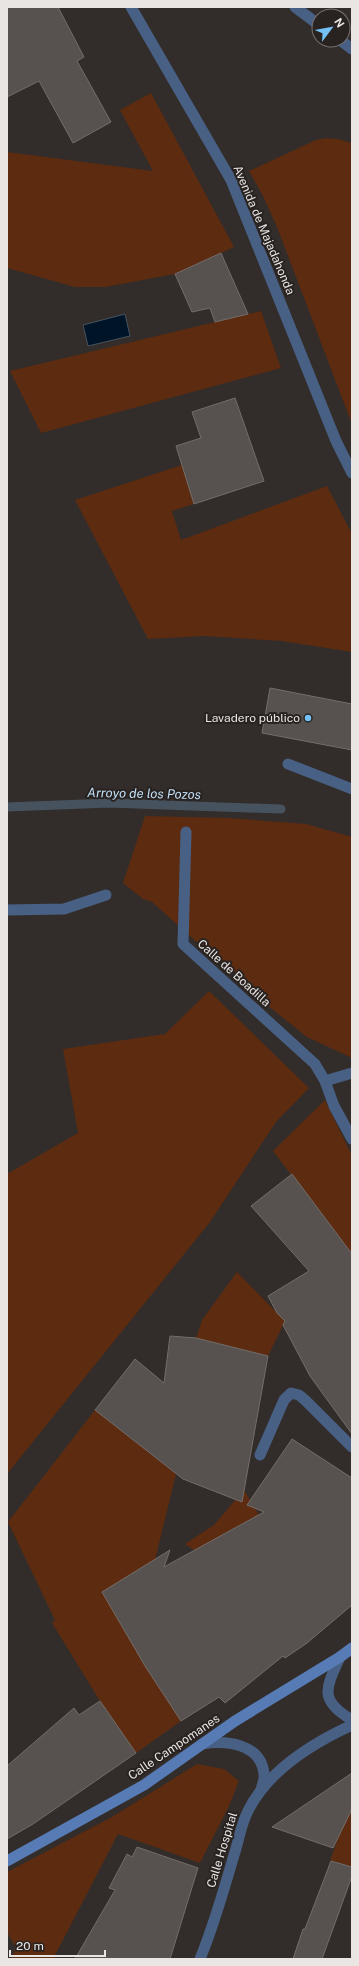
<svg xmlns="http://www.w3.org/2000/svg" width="359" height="1966" font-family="'Public Sans',sans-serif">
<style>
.green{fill:#5d2b10}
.water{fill:#001427;stroke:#46535f}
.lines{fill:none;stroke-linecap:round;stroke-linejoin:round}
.stream{stroke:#46535f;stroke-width:9}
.building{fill:#57514f;stroke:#746d6a}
.service{stroke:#496085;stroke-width:11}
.pedestrian{stroke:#496085;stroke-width:11}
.minor{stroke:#496085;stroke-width:11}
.secondary{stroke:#577bb5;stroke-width:11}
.poi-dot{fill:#73c1f5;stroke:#282321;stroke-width:1.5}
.labels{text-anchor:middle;stroke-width:4;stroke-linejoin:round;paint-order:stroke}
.street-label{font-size:12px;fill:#e9e5e3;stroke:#282321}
.poi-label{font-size:12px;fill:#e9e5e3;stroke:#282321;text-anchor:end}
.water-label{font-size:13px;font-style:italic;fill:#c1dff7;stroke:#282321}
</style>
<rect width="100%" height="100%" fill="#322d2a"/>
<g class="green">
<path d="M151,93L234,247L175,274L105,287H75L7,268V152L153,171L120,110Z"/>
<path d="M326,138L338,139L352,143V424L277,227L263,196L249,171L316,140Z"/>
<path d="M261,311L281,368L41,433L10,371Z"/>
<path d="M182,465L194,504L172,511L181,540L327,486L352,534V652L282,641L204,636L148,639L75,500Z"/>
<path d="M145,816L229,818L306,824L352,837V1058L307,1037L262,1001L223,960L220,963L152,902L143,899L123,883Z"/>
<path d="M209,991L309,1088L276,1122L210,1222L7,1474V1174L78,1133L63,1049L165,1034Z"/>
<path d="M325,1100L352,1156V1254L273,1151Z"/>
<path d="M237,1272L285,1321L268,1356L196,1338L202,1320Z"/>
<path d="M95,1410L176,1474L155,1560L102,1592L181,1721L136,1753L100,1701L52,1623L55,1620L8,1522Z"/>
<path d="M244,1490L259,1515L221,1535L235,1555L197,1552L185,1544L214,1525Z"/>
<path d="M197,1764L224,1769L239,1781L229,1806L200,1863L118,1834L53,1959H11L16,1948L7,1932V1872L112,1817Z"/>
<path d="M346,1783L352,1796V1867L330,1860L340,1834L332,1786Z"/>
</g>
<path class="water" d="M125,314L130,336L88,346L83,325Z"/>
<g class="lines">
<path class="stream" d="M7,807L109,803L281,809"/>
</g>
<g class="building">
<path d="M7,7H58L84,57L77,61L111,122L73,143L39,81L7,97Z"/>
<path d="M221,253L248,314L215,322L210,308L192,312L175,274Z"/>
<path d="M235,398L264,481L194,504L176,446L201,438L192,412Z"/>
<path d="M270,688L352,704V750L262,733Z"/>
<path d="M292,1174L352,1254V1434L310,1376L283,1325L285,1321L277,1313L268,1296L309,1271L251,1206Z"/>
<path d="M170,1336L196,1338L268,1356L242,1502L183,1479L95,1410L135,1359L164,1383Z"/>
<path d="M292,1439L352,1478V1605L307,1643L285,1658L283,1656L225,1703L219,1697L181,1721L145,1666L102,1592L170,1550L164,1567L264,1512L247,1505Z"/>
<path d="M100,1701L136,1753L33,1824L7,1839V1766L74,1708L79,1715Z"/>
<path d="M352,1773V1809L333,1848L272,1827Z"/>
<path d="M137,1847L198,1868L170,1959H75L115,1890L109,1888L127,1854L132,1857Z"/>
<path d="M331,1861L352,1867V1876L322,1959H293L303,1929H305Z"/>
</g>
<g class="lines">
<g class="service">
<path d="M295,7L319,25"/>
<path d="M340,40L352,49"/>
<path d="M288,764L352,789"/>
<path d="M7,910L64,909L106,895"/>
<path d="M325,1081L334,1106L352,1139"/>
<path d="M340,1657C326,1688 318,1700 352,1720"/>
<path d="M202,1744C225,1740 261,1743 264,1774C265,1779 262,1785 261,1790"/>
</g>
<path class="pedestrian" d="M186,832L183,944L315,1064L325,1081"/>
<g class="minor">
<path d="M131,7L231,180L336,441L352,473"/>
<path d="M325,1081L352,1073"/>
<path d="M260,1455L284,1400L291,1393L299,1395L305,1400L352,1447"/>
<path d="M200,1959C214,1925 224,1890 234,1855C239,1840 241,1824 248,1811C268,1770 313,1743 352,1725"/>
</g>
<path class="secondary" d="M7,1861L144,1785L235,1721L340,1657L352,1648"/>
</g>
<circle class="poi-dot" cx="308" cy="718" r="4"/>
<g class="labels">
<g class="street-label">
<text transform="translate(264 230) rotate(67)" y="4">Avenida de Majadahonda</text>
<text transform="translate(234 973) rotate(42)" y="4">Calle de Boadilla</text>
<text transform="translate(174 1747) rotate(-34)" y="4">Calle Campomanes</text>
<text transform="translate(222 1850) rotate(-73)" y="4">Calle Hospital</text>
</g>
<g class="poi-label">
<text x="300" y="722">Lavadero público</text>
</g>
<g class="water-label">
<text transform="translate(144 793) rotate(1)" y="5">Arroyo de los Pozos</text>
</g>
</g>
<rect width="359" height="1966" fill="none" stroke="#e9e5e3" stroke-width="16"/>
<g transform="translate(331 28) rotate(58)"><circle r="19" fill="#282321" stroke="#75716f"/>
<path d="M0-3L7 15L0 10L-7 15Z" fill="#73c1f5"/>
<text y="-6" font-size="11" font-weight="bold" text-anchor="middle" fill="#e9e5e3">N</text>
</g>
<path d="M10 1950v6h95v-6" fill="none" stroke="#e9e5e3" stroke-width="2"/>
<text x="16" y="1950" font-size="12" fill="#e9e5e3" stroke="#282321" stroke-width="3" paint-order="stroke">20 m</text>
</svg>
